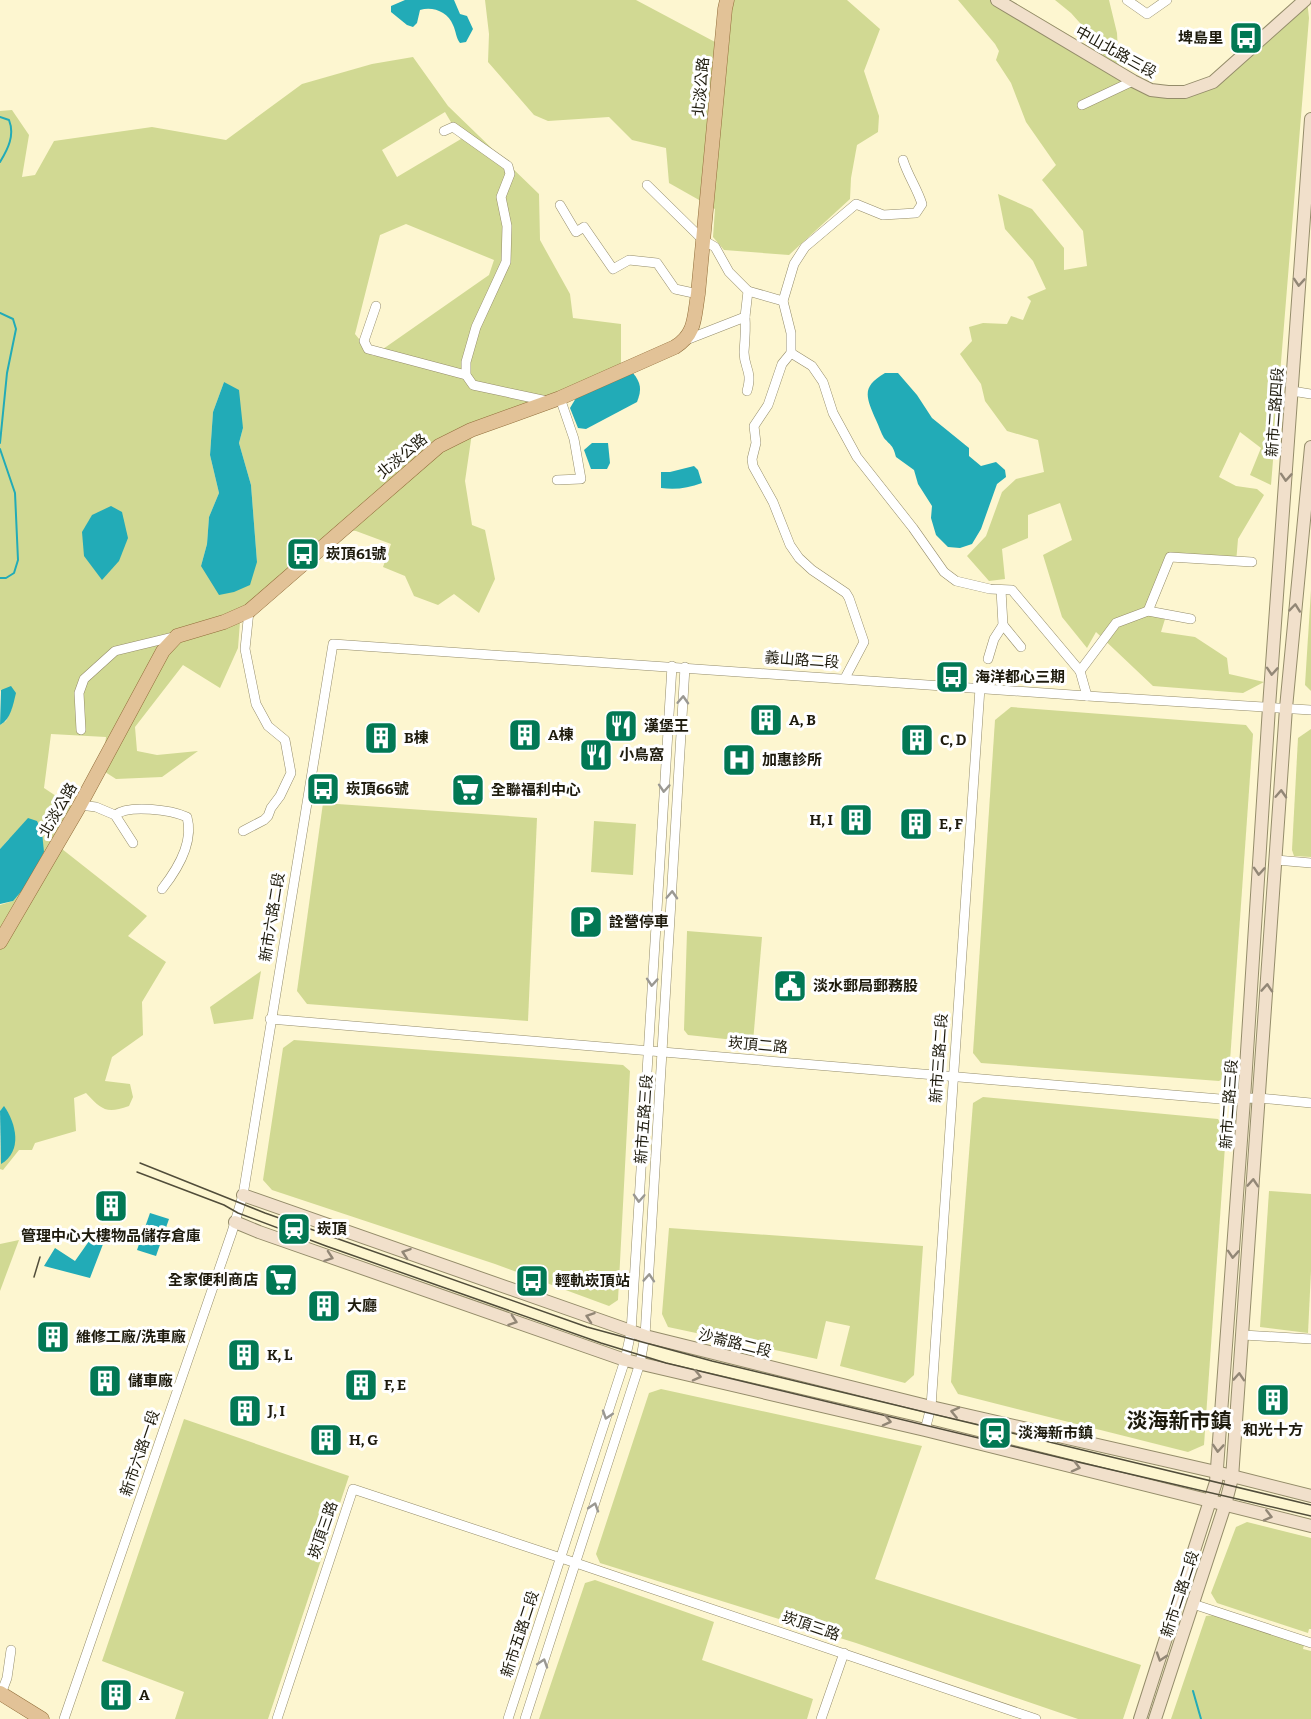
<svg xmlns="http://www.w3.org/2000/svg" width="1311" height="1719" font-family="Bitter,'Noto Sans TC',serif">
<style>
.green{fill:#d1d993;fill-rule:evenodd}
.water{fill:#22abb7}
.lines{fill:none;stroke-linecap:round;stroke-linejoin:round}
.stream{stroke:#22abb7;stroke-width:2}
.street-casing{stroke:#948c6a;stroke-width:10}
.secondary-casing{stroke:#948c6a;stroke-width:14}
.primary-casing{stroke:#916d3a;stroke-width:15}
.street{stroke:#fff;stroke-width:9}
.secondary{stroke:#f1e0cb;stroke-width:12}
.primary{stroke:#e2c297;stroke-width:14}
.tram{stroke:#514d3a;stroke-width:1.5}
.oneway{stroke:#928776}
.oneway2{stroke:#9a9892}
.labels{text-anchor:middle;stroke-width:6;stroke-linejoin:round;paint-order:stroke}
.poi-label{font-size:15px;font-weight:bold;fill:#1e1b0d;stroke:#fff;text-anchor:start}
.street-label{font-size:15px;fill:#1e1b0d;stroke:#fff}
.district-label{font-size:21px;font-weight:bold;fill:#1e1b0d;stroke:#fff}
</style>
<rect width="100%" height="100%" fill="#fdf6d0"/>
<g class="green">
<path d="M485,0H636L715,42L720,0H847L880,29L864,71L879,116L878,132L857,145L851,178L850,199L789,255L724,250L713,237L715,209L669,183L666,148L632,140L609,117L548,121L534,115L488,62L489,34Z"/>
<path d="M958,0H1010L1103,55L1104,50L1071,13L1055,0H1109L1117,33L1119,71L1158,89L1190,90L1214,81L1307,0L1309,18L1271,485L1250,475L1261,448L1240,432L1219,477L1236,486L1257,489L1264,495L1238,539L1236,563L1169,553L1149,606L1165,619L1161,632L1195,637L1227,658L1229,674L1264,682L1243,693L1153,686L1096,632L1087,648L1062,617L1043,555L1072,540L1060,503L1028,515V538L1002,549L1005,579L989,581L967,556L986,536L1002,492L1016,479L1044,472L1038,440L1007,431L985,401L981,384L960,354L972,341L969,327L983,323L1007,324L1011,316L1023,320L1031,301L1027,297L1046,289L1033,261L1005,229L998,194L1032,209L1064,248V270L1087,266L1083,231L1042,180L1056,165L1026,122L1011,83L996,60L999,51L995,44Z"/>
<path d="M413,57L448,106L539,194L540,240L570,294L573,318L621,324V374L472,433L465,481L472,525L485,530L495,579L479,613L454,594L438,605L414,596L405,576L383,567L391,544L356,531L338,529L241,609L238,648L220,688L183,665L135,727L137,751L157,755L198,751L162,777L116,779L102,770L106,737L51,734L44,788L83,814L62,849L147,916L128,936L166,962L142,1002L143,1035L112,1057L105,1081L130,1084L133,1097L129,1106C106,1114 102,1110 86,1093L74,1098L76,1131L35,1143L32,1150H19L3,1170L0,1169L2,1109L0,1111V905L13,901L9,839L0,849V725L6,721L12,708L1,689L0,692V111L12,110L29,135L22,177L35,175L54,141L152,127L226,140L302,84L372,64ZM445,112L461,139L397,177L382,150ZM406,224L494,260L489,275L373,356L355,334L380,235ZM224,382L243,428L239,443L251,485L257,562L201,566L207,544L209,517L219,493L210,455L213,412Z"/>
<path d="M1311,590V691L1305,685Z"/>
<path d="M1011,707L1246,725L1253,734L1229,1075L1219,1081L981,1063L973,1053L995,720Z"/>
<path d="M1311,729V857L1294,856L1292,850L1298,738Z"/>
<path d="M323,803L537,818L528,1021L307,1004L297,991Z"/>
<path d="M594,821L636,824L633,875L591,872Z"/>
<path d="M687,931L762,937L753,1042L688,1035L684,1030Z"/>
<path d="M261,971L253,1019L214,1024L210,1007Z"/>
<path d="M294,1040L623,1065L630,1071L618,1300L609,1306L495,1264L272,1190L263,1180L283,1048Z"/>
<path d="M983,1097L1218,1119L1226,1132L1204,1445L1188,1452L958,1394L951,1382L973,1103Z"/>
<path d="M1269,1191L1311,1194V1271L1308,1333L1260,1327Z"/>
<path d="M669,1228L923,1246L914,1375L905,1383L840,1366L850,1326L826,1321L817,1359L668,1327L662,1314Z"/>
<path d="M19,1240L0,1291V1244Z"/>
<path d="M661,1389L922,1446L875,1579L1141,1665L1123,1719H1078L856,1643L600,1563L596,1554L649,1393Z"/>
<path d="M184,1419L349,1476L268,1719H175L184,1692L102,1661Z"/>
<path d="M1247,1522L1311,1538V1629H1309L1308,1633L1217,1603L1211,1593L1236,1527Z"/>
<path d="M595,1580L714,1622L702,1660L813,1699L807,1719H539L585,1583Z"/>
<path d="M1215,1615L1304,1645L1303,1649L1311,1651V1719H1171L1206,1616Z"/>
</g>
<g class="water">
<path d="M405,0H454L460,14L467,16L473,29L466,42L460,43C456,38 456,31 453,25C448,12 433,6 420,10L417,23L413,27L407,25L391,12V6Z"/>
<path d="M633,373C641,383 642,389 637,402L586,429L578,428L570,408L576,398Z"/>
<path d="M885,373H898L917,395L932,418L969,448V456L981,466L996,462L1005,470L1006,477L997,484L981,529L972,544L960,548L948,547L936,535L931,518L932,506L918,484L914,470L896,457C893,445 891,446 884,438C881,433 879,426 876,420C866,397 861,387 885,373Z"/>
<path d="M224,382L239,390L243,428L239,443L251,485L257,562L250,585L234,592L219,595L201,566L207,544L209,517L219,493L210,455L213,412Z"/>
<path d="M592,443H608L610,463L607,469H591L584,450Z"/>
<path d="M694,466L698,470L702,483C688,488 676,490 661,488V472H670Z"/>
<path d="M111,506L122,512L128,538L119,561L102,580L84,556L82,532L92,515Z"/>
<path d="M11,686L16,693C13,705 11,719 0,725L1,690Z"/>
<path d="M28,818L37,821L42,832L44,852L26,886L13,901L0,904V849Z"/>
<path d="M4,1106C16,1123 23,1151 1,1164L0,1111Z"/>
<path d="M150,1213L169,1219L156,1256L137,1250Z"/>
<path d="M94,1234L105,1239L90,1278L44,1266L55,1248L75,1261Z"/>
</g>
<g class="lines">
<g class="stream">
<path d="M0,117L9,120C15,135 8,149 0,162"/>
<path d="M0,313L13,319L16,329L7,373L0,443"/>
<path d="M0,449L15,493L18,560L14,573L6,578H0"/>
<path d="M1193,1691L1201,1719"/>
</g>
<defs>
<g id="street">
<path d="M1127,0L1147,14L1167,0"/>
<path d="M1082,105L1133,81"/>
<path d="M444,131L453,127L508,166L510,174L501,197L507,226L506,262L476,327L466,362V375L473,385L547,401"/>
<path d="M647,185L703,240L715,247L729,272L748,291L745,317L686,340"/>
<path d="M560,205L576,232L584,227L613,269L629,260L657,263L675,289L698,294"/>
<path d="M748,291L783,301"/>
<path d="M376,306L364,341L368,349L466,375"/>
<path d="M745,317C746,329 745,340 744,352C744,369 753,370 747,391"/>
<path d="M791,353L812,366L823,382L833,413L857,457L913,528L944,572L956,581L990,589L1012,590L1080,671L1087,696"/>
<path d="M1292,391L1311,394"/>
<path d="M557,480L581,479L574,439L560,398"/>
<path d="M1148,611L1170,557L1252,562"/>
<path d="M1003,625L1021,647"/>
<path d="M988,659L994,639L1003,625L1001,590"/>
<path d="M1080,671L1116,623L1148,611L1191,619"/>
<path d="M845,678L864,642L849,598L846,593L812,570L799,558L790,545L773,502L753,466L752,459L756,443L754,426L768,405L782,364L791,353V333L783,301L794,264L805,247L856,204L883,215L916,213L922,204C917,188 908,176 903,160"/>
<path d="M81,730L79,693L84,679L115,651L177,636"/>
<path d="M80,805L96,807L115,815C129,804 171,810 187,817C194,842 177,870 162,889"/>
<path d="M115,815L133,843"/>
<path d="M243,831L264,820L268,816L271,808L280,796L291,773L285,740L268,726L256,704L245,649L249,611"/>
<path d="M1276,860L1311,863"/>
<path d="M270,1019L1220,1099L1259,1098L1311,1103"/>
<path d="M1243,1335L1311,1339"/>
<path d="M925,1430L931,1407L980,688"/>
<path d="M1193,1604L1311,1643"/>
<path d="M1,1694L7,1678L11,1650"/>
<path d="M64,1719L232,1232L243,1195L333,644L1087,696L1311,710"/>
<path d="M277,1719L353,1489L576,1563L1036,1719"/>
<path d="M508,1719L625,1360L631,1332L672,666"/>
<path d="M525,1719L640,1363L645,1336L685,667"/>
<path d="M821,1719L844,1653"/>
</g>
<g id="secondary">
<path d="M997,0L1133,81L1151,90L1168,92H1185L1213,82L1305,0"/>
<path d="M243,1195L645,1336L931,1407L1216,1472L1311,1496"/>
<path d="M235,1222L259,1232L625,1360L925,1430L1311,1526"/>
<path d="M1140,1719L1216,1482L1244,1099L1269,707L1311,119"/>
<path d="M1155,1719L1225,1505L1232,1478L1286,708L1311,447"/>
</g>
<g id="primary">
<path d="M0,942L80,805L163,651L177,636L224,622L249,611L439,446L471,430L560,398L675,347C696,334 694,317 698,294L725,9L727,0"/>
<path d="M0,1693L42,1719"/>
</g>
</defs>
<use href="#street" class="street-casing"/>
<use href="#secondary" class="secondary-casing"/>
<use href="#primary" class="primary-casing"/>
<use href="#street" class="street"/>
<use href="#secondary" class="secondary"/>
<use href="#primary" class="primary"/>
<g class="tram">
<path d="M140,1163L265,1213L587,1327L712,1361L1311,1505"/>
<path d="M137,1172L224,1205L238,1213L326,1246L601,1343L666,1363L1078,1462L1311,1516"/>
<path d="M34,1277L40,1257"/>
</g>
</g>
<defs><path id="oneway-chevron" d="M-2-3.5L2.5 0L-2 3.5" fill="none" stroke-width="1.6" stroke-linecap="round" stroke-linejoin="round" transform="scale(1.5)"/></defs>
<g class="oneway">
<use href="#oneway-chevron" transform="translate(1299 282) rotate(94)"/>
<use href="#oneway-chevron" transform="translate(1286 477) rotate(94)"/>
<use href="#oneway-chevron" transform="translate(1295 608) rotate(-84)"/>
<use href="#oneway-chevron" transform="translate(1272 671) rotate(94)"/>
<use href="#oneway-chevron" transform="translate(1281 794) rotate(-87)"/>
<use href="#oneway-chevron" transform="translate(1259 871) rotate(94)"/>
<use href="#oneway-chevron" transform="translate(1267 988) rotate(-86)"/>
<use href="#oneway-chevron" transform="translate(1253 1183) rotate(-86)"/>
<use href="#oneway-chevron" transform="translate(406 1253) rotate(-161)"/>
<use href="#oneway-chevron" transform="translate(1233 1254) rotate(94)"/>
<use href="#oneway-chevron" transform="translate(329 1257) rotate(19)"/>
<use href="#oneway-chevron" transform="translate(590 1317) rotate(-161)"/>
<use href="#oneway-chevron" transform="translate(513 1321) rotate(19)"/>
<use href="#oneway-chevron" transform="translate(697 1376) rotate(13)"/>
<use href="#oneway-chevron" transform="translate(1239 1377) rotate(-86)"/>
<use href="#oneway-chevron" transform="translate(955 1412) rotate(-167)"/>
<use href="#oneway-chevron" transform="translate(887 1421) rotate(13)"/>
<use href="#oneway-chevron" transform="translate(1218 1448) rotate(94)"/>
<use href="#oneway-chevron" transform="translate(1076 1467) rotate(14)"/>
<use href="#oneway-chevron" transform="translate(1268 1516) rotate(14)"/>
<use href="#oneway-chevron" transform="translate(1161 1657) rotate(108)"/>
</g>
<g class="oneway2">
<use href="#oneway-chevron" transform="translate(683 700) rotate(-87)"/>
<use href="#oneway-chevron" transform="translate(664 788) rotate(94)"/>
<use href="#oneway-chevron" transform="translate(672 895) rotate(-87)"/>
<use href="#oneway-chevron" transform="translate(652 982) rotate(94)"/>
<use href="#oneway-chevron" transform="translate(639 1198) rotate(93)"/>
<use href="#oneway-chevron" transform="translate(649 1278) rotate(-86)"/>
<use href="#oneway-chevron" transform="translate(607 1415) rotate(108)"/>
<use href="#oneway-chevron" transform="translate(594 1507) rotate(-72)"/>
<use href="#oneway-chevron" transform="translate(543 1663) rotate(-72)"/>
</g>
<defs>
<symbol id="bus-square" viewBox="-11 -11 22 22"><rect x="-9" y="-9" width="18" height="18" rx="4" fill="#027854" stroke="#fff"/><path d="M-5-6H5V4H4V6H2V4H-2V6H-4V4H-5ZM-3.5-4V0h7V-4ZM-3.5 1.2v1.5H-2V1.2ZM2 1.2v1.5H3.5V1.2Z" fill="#fff"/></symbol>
<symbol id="building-square" viewBox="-11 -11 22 22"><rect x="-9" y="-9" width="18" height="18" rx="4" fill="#027854" stroke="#fff"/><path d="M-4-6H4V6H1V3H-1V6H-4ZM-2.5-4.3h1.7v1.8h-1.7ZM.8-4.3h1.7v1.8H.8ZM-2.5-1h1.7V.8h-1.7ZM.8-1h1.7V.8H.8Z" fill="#fff"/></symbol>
<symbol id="restaurant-square" viewBox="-11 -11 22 22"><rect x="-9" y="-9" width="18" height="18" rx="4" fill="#027854" stroke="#fff"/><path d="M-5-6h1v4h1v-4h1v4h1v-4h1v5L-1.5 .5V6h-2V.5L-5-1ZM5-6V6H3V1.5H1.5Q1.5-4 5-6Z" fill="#fff"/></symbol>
<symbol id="hospital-square" viewBox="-11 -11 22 22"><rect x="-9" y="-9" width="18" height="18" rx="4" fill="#027854" stroke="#fff"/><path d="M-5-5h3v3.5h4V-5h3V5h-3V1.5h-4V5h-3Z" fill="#fff"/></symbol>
<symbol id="supermarket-square" viewBox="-11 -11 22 22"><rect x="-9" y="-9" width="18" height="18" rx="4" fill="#027854" stroke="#fff"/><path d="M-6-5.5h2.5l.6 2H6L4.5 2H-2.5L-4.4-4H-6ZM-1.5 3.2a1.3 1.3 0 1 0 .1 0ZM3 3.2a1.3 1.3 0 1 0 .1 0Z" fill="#fff"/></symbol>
<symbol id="parking-square" viewBox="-11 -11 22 22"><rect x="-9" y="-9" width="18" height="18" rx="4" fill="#027854" stroke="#fff"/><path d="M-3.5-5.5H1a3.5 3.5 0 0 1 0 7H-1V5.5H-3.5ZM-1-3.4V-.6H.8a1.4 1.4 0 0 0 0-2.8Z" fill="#fff"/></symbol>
<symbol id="civic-square" viewBox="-11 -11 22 22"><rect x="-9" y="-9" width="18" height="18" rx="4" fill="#027854" stroke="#fff"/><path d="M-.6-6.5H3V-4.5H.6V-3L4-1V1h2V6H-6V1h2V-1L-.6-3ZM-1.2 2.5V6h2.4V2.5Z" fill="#fff"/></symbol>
<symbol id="station-square" viewBox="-11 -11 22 22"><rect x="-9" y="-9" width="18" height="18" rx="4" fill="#027854" stroke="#fff"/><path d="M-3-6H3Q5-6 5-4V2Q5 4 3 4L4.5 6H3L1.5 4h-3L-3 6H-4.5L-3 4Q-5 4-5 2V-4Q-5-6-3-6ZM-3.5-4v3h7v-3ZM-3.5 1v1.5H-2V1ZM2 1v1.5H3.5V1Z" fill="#fff"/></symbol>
</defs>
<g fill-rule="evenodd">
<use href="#bus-square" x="1227" y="19" width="38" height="38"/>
<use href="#bus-square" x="284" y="535" width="38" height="38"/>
<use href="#bus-square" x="933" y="658" width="38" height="38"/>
<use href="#building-square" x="747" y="701" width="38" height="38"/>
<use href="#restaurant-square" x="602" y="707" width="38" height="38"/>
<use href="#building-square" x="506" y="716" width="38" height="38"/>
<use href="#building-square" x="362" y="719" width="38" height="38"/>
<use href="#building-square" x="898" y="721" width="38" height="38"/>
<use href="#restaurant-square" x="577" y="736" width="38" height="38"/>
<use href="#hospital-square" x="720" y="741" width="38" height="38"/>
<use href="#bus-square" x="304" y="770" width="38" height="38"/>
<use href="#supermarket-square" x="449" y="771" width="38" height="38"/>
<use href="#building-square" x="837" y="801" width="38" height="38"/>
<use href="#building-square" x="897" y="805" width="38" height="38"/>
<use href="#parking-square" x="567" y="903" width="38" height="38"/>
<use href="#civic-square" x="771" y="967" width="38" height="38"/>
<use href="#building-square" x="92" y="1187" width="38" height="38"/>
<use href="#station-square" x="275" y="1210" width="38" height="38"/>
<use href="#supermarket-square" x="262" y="1261" width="38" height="38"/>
<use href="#bus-square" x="513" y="1262" width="38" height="38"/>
<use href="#building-square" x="305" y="1287" width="38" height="38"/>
<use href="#building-square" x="34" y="1318" width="38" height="38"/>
<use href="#building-square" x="225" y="1336" width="38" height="38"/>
<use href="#building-square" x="86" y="1362" width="38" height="38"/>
<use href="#building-square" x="342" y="1366" width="38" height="38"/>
<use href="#building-square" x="1254" y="1381" width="38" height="38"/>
<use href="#building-square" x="226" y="1392" width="38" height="38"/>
<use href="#station-square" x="976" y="1414" width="38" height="38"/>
<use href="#building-square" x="307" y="1421" width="38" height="38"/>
<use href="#building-square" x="97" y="1676" width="38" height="38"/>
</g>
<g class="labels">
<g class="poi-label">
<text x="1223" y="43" text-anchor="end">埤島里</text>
<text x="326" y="559">崁頂61號</text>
<text x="975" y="682">海洋都心三期</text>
<text x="789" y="725">A, B</text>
<text x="644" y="731">漢堡王</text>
<text x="548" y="740">A棟</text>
<text x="404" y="743">B棟</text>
<text x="940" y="745">C, D</text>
<text x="619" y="760">小鳥窩</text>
<text x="762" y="765">加惠診所</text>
<text x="346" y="794">崁頂66號</text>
<text x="491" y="795">全聯福利中心</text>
<text x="833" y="825" text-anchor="end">H, I</text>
<text x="939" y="829">E, F</text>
<text x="609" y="927">詮營停車</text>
<text x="813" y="991">淡水郵局郵務股</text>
<text x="317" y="1234">崁頂</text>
<text x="111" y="1241" text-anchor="middle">管理中心大樓物品儲存倉庫</text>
<text x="258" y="1285" text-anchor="end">全家便利商店</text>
<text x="555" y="1286">輕軌崁頂站</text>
<text x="347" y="1311">大廳</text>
<text x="76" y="1342">維修工廠/洗車廠</text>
<text x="267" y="1360">K, L</text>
<text x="128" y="1386">儲車廠</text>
<text x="384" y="1390">F, E</text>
<text x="268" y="1416">J, I</text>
<text x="1273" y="1435" text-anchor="middle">和光十方</text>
<text x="1018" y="1438">淡海新市鎮</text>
<text x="349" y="1445">H, G</text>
<text x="139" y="1700">A</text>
</g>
<g class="street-label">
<text transform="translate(1116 52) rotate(29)" y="5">中山北路三段</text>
<text transform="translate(701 87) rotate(-85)" y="5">北淡公路</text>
<text transform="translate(1275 412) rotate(-86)" y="5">新市二路四段</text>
<text transform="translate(402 456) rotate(-40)" y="5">北淡公路</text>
<text transform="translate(802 660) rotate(4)" y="5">義山路二段</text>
<text transform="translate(58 810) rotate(-60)" y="5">北淡公路</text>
<text transform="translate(272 917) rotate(-81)" y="5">新市六路二段</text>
<text transform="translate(758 1045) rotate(5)" y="5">崁頂二路</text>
<text transform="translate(939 1058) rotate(-86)" y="5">新市三路二段</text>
<text transform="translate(1229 1104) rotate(-86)" y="5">新市二路三段</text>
<text transform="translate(644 1119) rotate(-86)" y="5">新市五路三段</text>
<text transform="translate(735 1343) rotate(14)" y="5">沙崙路二段</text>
<text transform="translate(140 1453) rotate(-71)" y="5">新市六路一段</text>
<text transform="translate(323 1530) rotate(-71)" y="5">崁頂三路</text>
<text transform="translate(1180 1594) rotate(-72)" y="5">新市二路二段</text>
<text transform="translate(811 1626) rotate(19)" y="5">崁頂三路</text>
<text transform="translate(520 1634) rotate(-72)" y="5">新市五路二段</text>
</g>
<g class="district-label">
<text x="1179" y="1428">淡海新市鎮</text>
</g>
</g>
</svg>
